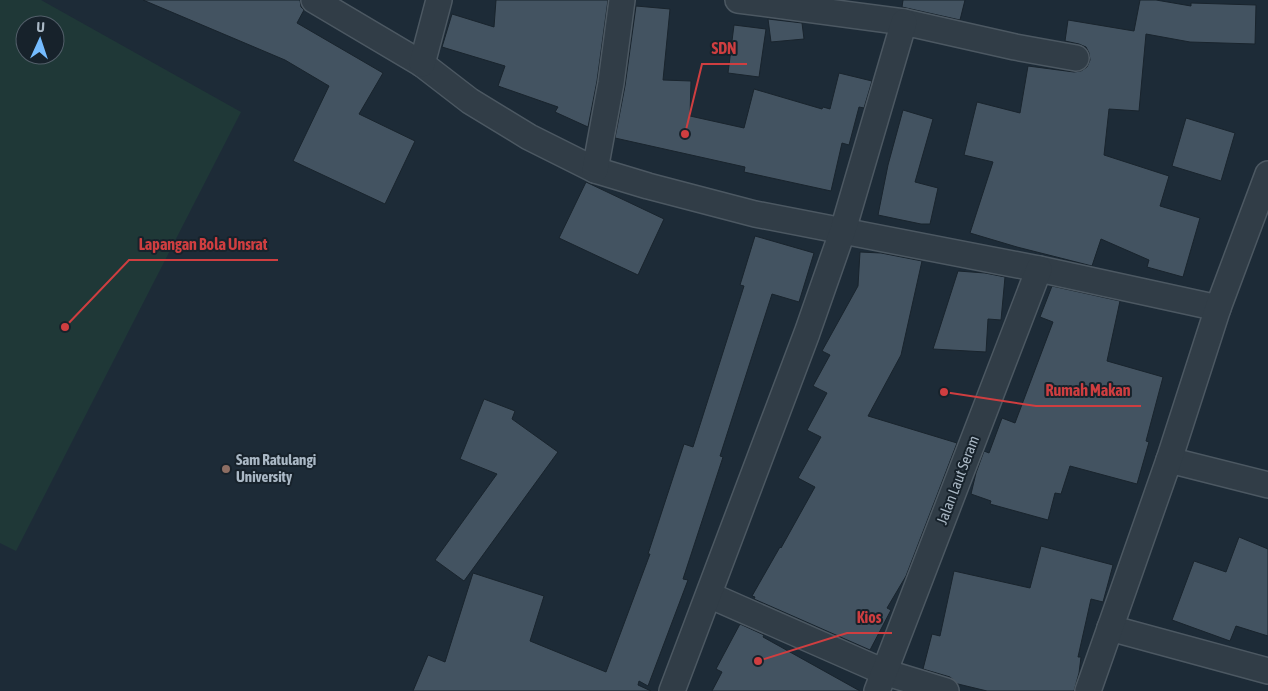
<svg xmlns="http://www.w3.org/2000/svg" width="1268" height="691" font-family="'Asap Condensed',sans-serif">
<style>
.green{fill:#1f3837;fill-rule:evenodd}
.building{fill:#435361;stroke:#19242d}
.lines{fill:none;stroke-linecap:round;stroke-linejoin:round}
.minor-casing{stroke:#4c5862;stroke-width:28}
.minor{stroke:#313d47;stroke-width:25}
.education-dot{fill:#8d6e63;stroke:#17222b;stroke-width:2}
.labels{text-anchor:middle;stroke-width:4;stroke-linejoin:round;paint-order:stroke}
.poi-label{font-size:15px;font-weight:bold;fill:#aab8c5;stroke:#17222b;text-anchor:start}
.street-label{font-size:15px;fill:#aab8c5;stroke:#17222b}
.leader{fill:none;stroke:#cf3e40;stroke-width:2}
.callout-dot{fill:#cf3e40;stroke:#17222b;stroke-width:2}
.callout-label{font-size:16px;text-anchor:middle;font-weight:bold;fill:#cf3e40;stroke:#17222b;stroke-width:4;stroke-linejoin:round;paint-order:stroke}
</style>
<rect width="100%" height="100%" fill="#1d2b37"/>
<path class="green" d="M0,0H41L241,112L16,551L0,543ZM25,25H55V55H25Z"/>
<g class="building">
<path d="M143,0H300L301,7L304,10L297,23L383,73L359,114L415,141L385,204L293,161L329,86L285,60Z"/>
<path d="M496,0H608L597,81L588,127L555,112L558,107L498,86L505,66L442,47L452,14L494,27Z"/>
<path d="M903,0H965L960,20L902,7Z"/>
<path d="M1140,0H1156L1191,6V3L1256,5L1255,44L1190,42L1146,34L1139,111L1109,109L1104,155L1169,176L1160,206L1200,218L1183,277L1147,267L1149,260L1101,239L1092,266L1017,247L970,233L993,162L964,155L977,102L1020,113L1028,66L1074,72L1081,71L1087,67L1090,60L1089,53L1086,47L1079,44L1065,41L1068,20L1134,31Z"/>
<path d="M636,6L670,9L663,80L691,81L690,116L744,128L754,89L822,109L823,107L830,109L839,73L872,81L864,108L859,107L849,145L842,143L831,191L744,172L745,167L615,138L625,86Z"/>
<path d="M768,19L802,23L804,39L771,42Z"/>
<path d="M734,25L766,29L759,77L728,73Z"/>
<path d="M903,110L933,119L915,182L938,188L930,224H921L878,215L888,165Z"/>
<path d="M1186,118L1235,133L1221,181L1172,166Z"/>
<path d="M586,182L664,219L638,275L559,238Z"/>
<path d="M755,236L814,253L799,302L772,294L720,456L723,457L683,579L688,580L648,686L639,681L638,685L651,691H413L428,655L445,662L473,573L544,596L530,641L606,672L650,554H648L684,444L693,447L744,286L740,285Z"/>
<path d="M860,252L881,253L922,261L901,355L868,416L957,443L906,576L887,608L891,610L870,650L754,599L755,597L752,596L780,547L781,548L815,487L798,478L821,437L807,430L827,393L813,386L830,355L822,351L858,286Z"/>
<path d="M958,271L985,273L1005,277L1001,320L988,319L986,352L933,349Z"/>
<path d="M1052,286L1120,301L1107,361L1163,377L1146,441L1149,442L1137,484L1070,466L1061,494L1055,493L1048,520L990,504L991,501L971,494L976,473L984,451L989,453L1002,418L1015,423L1053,322L1040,317Z"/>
<path d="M484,399L515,411L512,419L558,452L464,581L435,560L497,474L460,459Z"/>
<path d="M1239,537L1268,549V636L1236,626L1230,641L1172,620L1194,561L1226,572Z"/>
<path d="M1041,546L1113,565L1103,602L1091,599L1078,657H1081L1079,673L1074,691H987L958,684L950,677L923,669L932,634L940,636L954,571L1030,588Z"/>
<path d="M740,624L764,635L763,637L860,691H712L722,672L716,669Z"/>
</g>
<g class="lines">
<defs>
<g id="minor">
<path d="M314,0L422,64L470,101L529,137L595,170L648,186L755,214L1039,269L1218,308"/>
<path d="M738,0L904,22L1015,47L1076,58"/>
<path d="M422,64L439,0"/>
<path d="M595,170L611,83L622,0"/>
<path d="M1169,460L1268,485"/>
<path d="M709,595L884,672L946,691"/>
<path d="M1110,628L1268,671"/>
<path d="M672,691L807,333L843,230L904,22"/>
<path d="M877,691L1039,269"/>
<path d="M1088,691L1169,460L1218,308L1268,174"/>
</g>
</defs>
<use href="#minor" class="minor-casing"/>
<use href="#minor" class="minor"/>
</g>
<circle class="education-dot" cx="226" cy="469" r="5"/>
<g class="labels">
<g class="poi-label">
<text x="236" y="465">Sam Ratulangi<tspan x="236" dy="17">University</tspan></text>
</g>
<g class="street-label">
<text transform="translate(958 480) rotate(-69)" y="5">Jalan Laut Seram</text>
</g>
</g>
<path class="leader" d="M685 134L702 64H747M65 327L129 260H278M944 392L1036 406H1141M758 661L847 633H892"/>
<g class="callout-dot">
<circle cx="685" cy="134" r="5"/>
<circle cx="65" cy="327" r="5"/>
<circle cx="944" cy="392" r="5"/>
<circle cx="758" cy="661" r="5"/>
</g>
<g class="callout-label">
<text x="724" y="54">SDN</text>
<text x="203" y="250">Lapangan Bola Unsrat</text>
<text x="1088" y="396">Rumah Makan</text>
<text x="869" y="623">Kios</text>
</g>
<g transform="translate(40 40) rotate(3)"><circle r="24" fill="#17222b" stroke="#525e69"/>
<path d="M0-4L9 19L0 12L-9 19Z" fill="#75bcff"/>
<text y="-8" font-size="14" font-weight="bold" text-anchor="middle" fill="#aab8c5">U</text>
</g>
</svg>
